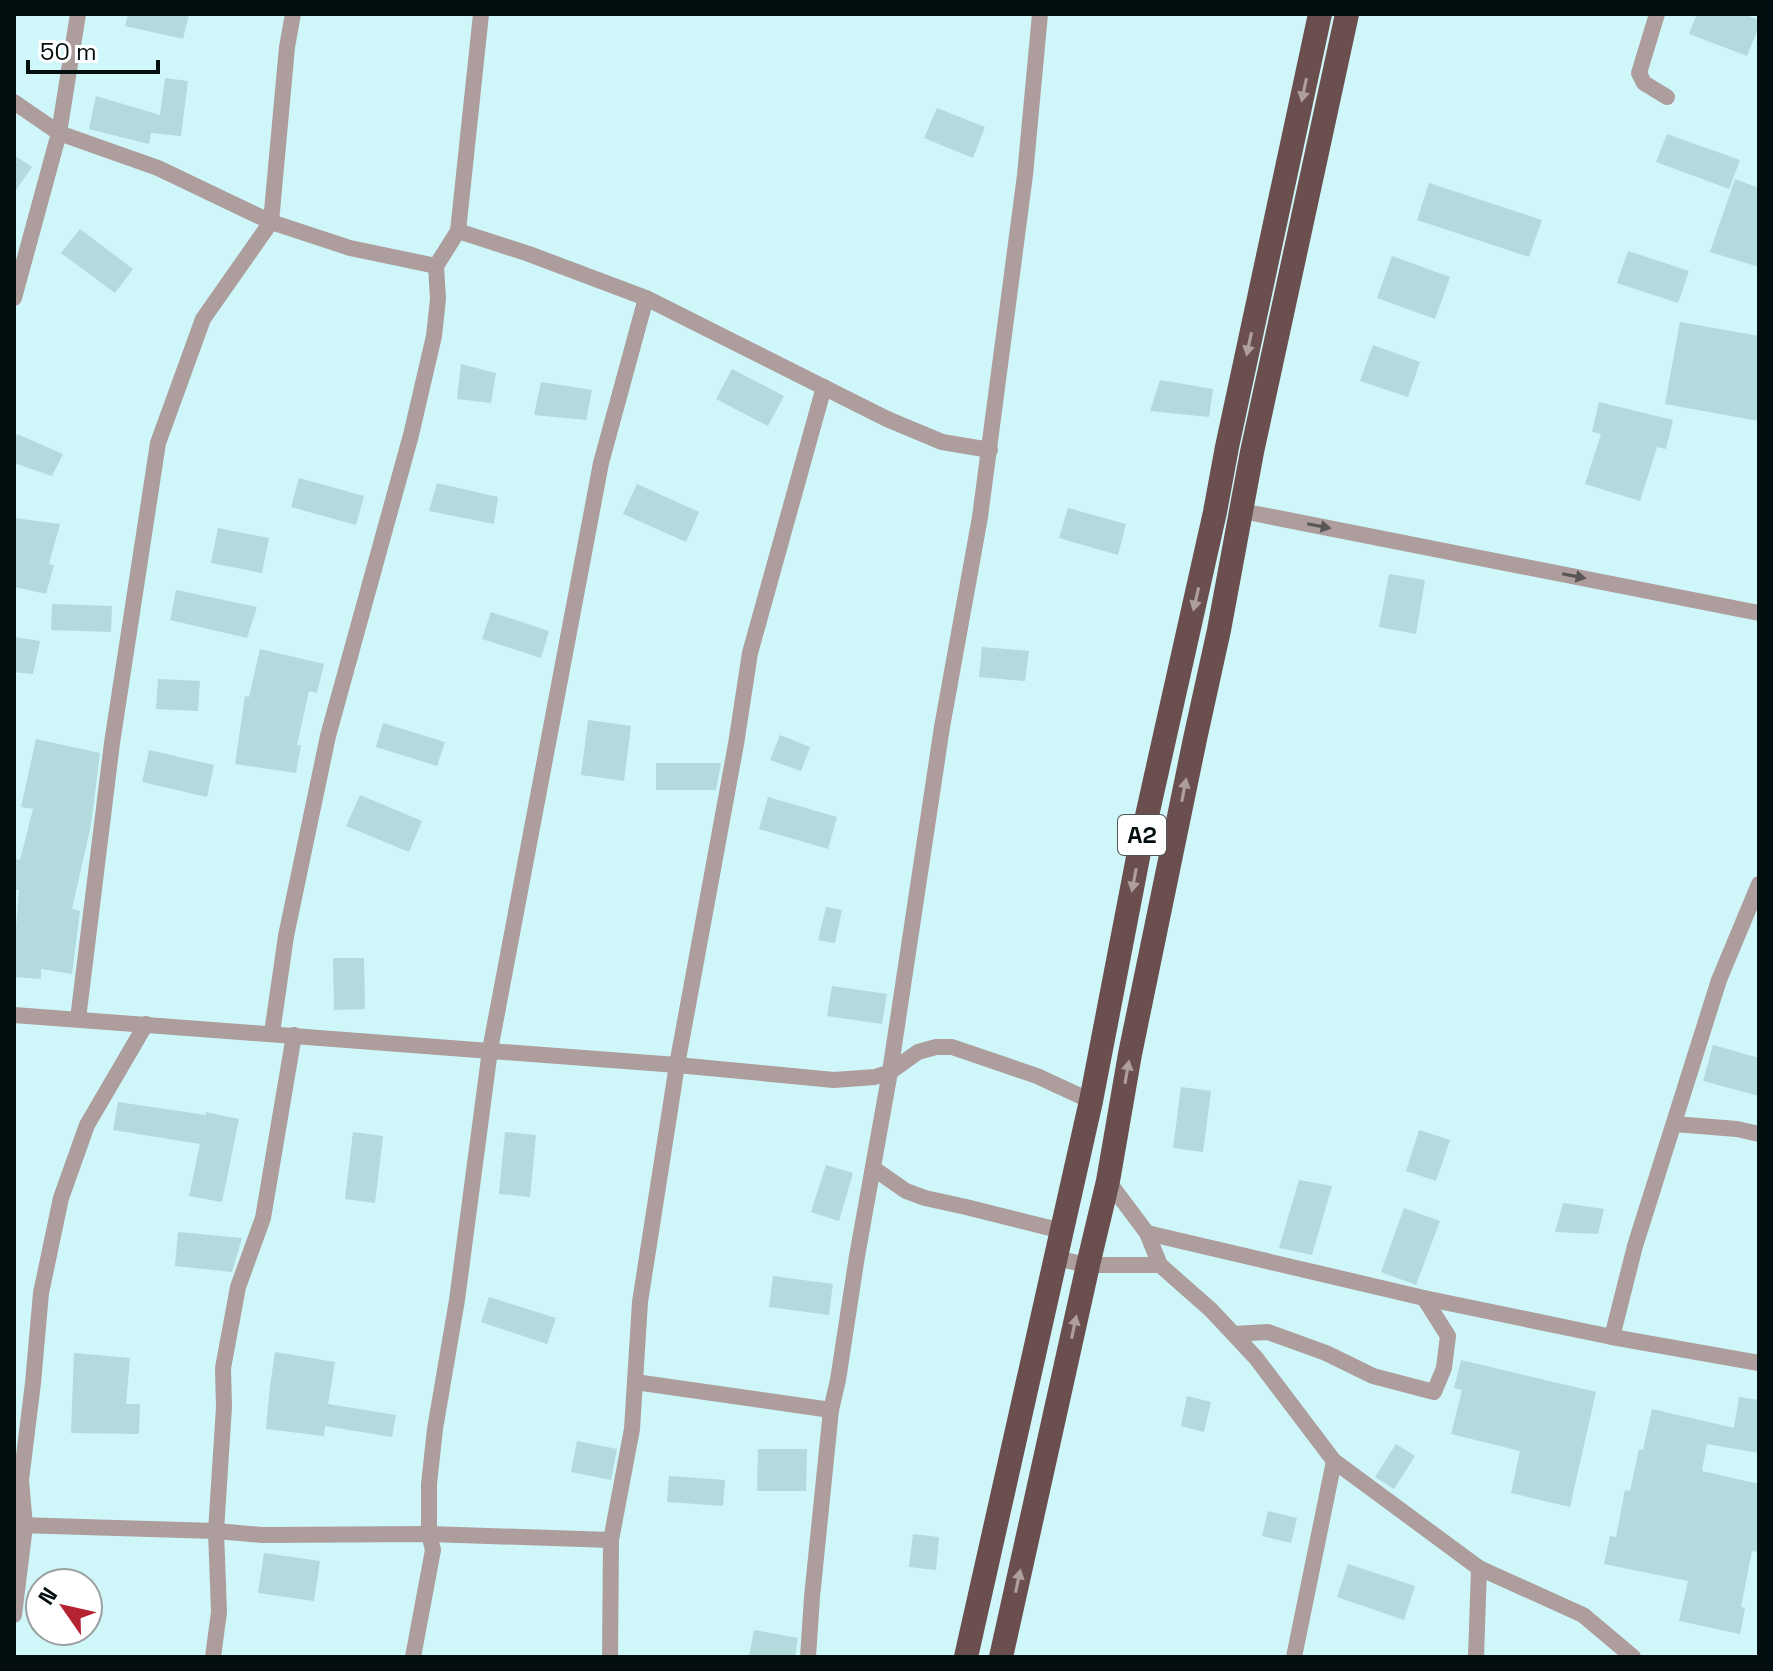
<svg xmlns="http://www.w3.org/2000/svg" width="1773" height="1671" font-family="'Space Grotesk',sans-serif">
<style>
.building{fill:#b3dadd}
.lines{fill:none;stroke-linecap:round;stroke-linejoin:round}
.minor{stroke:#ad9d9c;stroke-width:16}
.trunk{stroke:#6b4f4e;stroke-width:24}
.oneway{fill:#ae9e9e}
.oneway2{fill:#585656}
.labels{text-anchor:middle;stroke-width:6;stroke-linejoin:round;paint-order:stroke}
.shield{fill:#fff;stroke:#4e5657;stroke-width:2}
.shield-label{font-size:24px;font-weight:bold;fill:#020e0f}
</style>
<rect width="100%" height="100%" fill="#cff7fa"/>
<g class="building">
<path d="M128,14H189L183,39L125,26Z"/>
<path d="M1697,14H1743L1759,20V26L1747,56L1689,34Z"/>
<path d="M165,78L188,81L181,136L151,133L149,144L89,129L96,96L160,115Z"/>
<path d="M937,108L985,127L973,158L924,138Z"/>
<path d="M1667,134L1740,160L1729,189L1656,162Z"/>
<path d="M14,155L32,167L14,193Z"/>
<path d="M1735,179L1759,188V267L1710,252Z"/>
<path d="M1429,183L1542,220L1529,257L1417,220Z"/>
<path d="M80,229L133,269L115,293L61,253Z"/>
<path d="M1628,251L1689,271L1678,303L1617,283Z"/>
<path d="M1392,256L1450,277L1435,319L1377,298Z"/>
<path d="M1680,322L1759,336V421L1665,404Z"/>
<path d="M1373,345L1420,362L1408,397L1360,381Z"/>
<path d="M461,364L496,373L491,403L457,399Z"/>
<path d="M732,369L784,396L768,426L716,399Z"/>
<path d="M1160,380L1213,389L1209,417L1150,411Z"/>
<path d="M541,382L592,390L586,420L534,415Z"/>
<path d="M1599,402L1673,420L1666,449L1657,447L1640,501L1585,484L1601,434L1592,432Z"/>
<path d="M17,434L63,454L52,476L14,463V442Z"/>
<path d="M299,478L364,496L356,525L291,507Z"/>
<path d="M437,483L498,497L494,524L429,511Z"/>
<path d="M637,484L699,512L686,542L623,514Z"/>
<path d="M1068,508L1126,524L1118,555L1059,538Z"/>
<path d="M14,518L60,524L49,564L54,565L46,594L14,587Z"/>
<path d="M218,528L269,538L262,573L211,563Z"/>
<path d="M1389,574L1425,580L1416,634L1379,627Z"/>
<path d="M176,590L257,607L247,638L170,620Z"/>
<path d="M52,604L112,606L111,632L51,630Z"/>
<path d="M491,612L549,631L541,658L482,639Z"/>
<path d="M14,637L40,641L33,674L14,672Z"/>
<path d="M982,647L1029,651L1025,681L979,677Z"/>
<path d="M260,649L324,664L317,693L309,691L297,745H301L296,773L235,764L245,696L249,697Z"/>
<path d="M158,679L200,681L198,711L156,709Z"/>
<path d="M588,720L631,726L624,781L581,775Z"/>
<path d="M383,723L445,742L437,766L376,747Z"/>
<path d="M780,735L810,747L801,771L770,760Z"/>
<path d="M36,739L100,753L91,825L72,909L80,911L72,974L41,969V979L14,977V954L19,890L14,889V870L16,859L20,860L33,809L21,807Z"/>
<path d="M149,750L214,765L207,797L142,782Z"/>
<path d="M656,763H721L716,790H656Z"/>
<path d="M360,795L422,821L409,852L346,826Z"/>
<path d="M768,797L837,817L828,849L759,829Z"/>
<path d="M826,907L842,910L835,943L818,940Z"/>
<path d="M333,958H364L365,1009L334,1010Z"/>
<path d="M832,986L887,994L882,1024L827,1016Z"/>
<path d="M1713,1045L1759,1058V1096L1703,1081Z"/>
<path d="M1181,1087L1211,1091L1203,1152L1173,1148Z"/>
<path d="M118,1102L206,1115V1112L239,1119L222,1202L189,1196L200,1144L113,1130Z"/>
<path d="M1419,1130L1450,1140L1436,1181L1406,1171Z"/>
<path d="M353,1132L383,1136L375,1203L345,1199Z"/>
<path d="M505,1132L536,1135L530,1197L499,1194Z"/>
<path d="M826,1165L853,1173L839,1221L811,1212Z"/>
<path d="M1299,1180L1332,1186L1312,1255L1279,1248Z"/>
<path d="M1563,1203L1604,1209L1598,1234L1555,1232Z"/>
<path d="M1404,1208L1440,1221L1416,1285L1381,1272Z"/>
<path d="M178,1232L242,1238L232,1272L175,1266Z"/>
<path d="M773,1276L833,1284L829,1315L769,1307Z"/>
<path d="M489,1297L556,1318L547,1344L481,1322Z"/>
<path d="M275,1352L335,1362L328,1404L396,1415L392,1437L325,1426L324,1436L266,1429L270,1386Z"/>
<path d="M74,1353L130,1358L126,1404H140L139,1434L71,1433Z"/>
<path d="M1461,1360L1596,1392L1570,1507L1511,1493L1520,1451L1451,1434L1462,1390L1454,1388Z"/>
<path d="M1187,1396L1211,1402L1204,1432L1181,1426Z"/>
<path d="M1739,1397L1759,1400V1453L1707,1444L1702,1471L1759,1484V1541L1756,1552L1752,1551L1741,1607L1745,1608L1740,1634L1679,1621L1688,1581L1604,1564L1610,1536L1616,1537L1625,1490L1630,1491L1639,1449L1643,1450L1652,1409L1734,1428Z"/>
<path d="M577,1441L617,1449L611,1480L571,1472Z"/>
<path d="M1396,1444L1415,1456L1394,1489L1375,1477Z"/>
<path d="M758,1449H807L806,1491H757Z"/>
<path d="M669,1476L725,1480L723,1506L667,1502Z"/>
<path d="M1268,1511L1297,1518L1291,1543L1262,1536Z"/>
<path d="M913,1534L939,1537L936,1570L909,1567Z"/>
<path d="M264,1553L320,1561L314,1601L258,1593Z"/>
<path d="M1348,1564L1415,1586L1404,1620L1337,1597Z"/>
<path d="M754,1630L798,1638L795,1657H749Z"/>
</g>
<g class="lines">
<g class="minor">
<path d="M1657,14L1639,73L1644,83L1667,97"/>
<path d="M14,102L59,133L158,168L271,222L350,248L436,266"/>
<path d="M458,231L529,254L646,298L887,419L942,442L990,450"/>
<path d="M14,298L59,133L78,14"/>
<path d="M1242,511L1759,613"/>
<path d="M14,1015L677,1065L834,1080L875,1077L890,1072L918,1052L936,1047H952L1037,1076L1091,1101"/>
<path d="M78,1019L112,743L158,443L203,319L271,222L287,47L293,14"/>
<path d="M272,1033L286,936L328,736L411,435L434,336L438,299L436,266L458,231L481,14"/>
<path d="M1674,1124L1737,1129L1759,1134"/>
<path d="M873,1168L906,1191L925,1198L966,1207L1062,1231"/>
<path d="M1108,1181L1147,1233L1160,1265L1211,1310L1256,1358L1334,1461L1479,1568L1583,1615L1633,1657"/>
<path d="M1147,1233L1424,1298L1612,1337L1759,1363"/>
<path d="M1055,1258L1088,1265H1160"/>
<path d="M1234,1334L1268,1332L1326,1353L1373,1376L1434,1392L1444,1368L1448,1336L1424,1298"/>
<path d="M1612,1337L1635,1246L1719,980L1759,884"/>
<path d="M635,1382L831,1410"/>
<path d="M17,1525L216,1531L262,1535L429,1534L611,1540"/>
<path d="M14,1615L25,1526L21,1480L33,1383L41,1293L61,1198L87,1125L146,1024"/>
<path d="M213,1657L219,1612L216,1531L224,1407L223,1368L238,1287L263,1218L294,1035"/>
<path d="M413,1657L433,1550L429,1534V1484L435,1429L457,1300L490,1050L601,463L646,298"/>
<path d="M610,1657L611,1540L632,1429L640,1302L677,1065L736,744L750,653L824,387"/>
<path d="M808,1657L812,1597L831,1410L838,1380L857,1256L890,1072L942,727L980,517L1025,175L1040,14"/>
<path d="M1294,1657L1334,1461"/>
<path d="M1476,1657L1479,1568"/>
</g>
<g class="trunk">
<path d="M966,1657L1091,1101L1140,847L1215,512L1227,447L1320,14"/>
<path d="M1001,1657L1088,1265L1108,1181L1130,1054L1195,739L1219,630L1252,452L1347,14"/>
</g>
</g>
<defs><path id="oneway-solid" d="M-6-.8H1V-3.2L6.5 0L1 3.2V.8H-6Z" transform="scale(2)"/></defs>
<g class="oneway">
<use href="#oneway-solid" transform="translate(1304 90) rotate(102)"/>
<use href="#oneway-solid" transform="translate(1249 344) rotate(102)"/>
<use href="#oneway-solid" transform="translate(1196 599) rotate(103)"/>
<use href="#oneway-solid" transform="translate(1184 790) rotate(-79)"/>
<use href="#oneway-solid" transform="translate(1134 880) rotate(101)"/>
<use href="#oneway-solid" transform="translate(1127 1072) rotate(-80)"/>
<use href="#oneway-solid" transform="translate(1074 1327) rotate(-78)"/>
<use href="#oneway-solid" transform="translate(1018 1581) rotate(-78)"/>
</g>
<g class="oneway2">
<use href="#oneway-solid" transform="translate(1319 526) rotate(11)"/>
<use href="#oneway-solid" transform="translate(1574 576) rotate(11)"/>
</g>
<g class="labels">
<rect class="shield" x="1118" y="815" width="48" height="40" rx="6"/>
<g class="shield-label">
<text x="1142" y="843">A2</text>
</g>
</g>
<rect width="1773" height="1671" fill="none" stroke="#020e0f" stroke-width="32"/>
<g transform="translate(64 1607) rotate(304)"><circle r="38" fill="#ffffff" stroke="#9a9f9f" stroke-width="2"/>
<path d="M0-6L14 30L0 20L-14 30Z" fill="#b52332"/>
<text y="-12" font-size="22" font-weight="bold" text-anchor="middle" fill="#020e0f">N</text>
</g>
<path d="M28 60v12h130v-12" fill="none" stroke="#020e0f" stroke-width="4"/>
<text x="40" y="60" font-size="24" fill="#020e0f" stroke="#ffffff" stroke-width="6" paint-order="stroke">50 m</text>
</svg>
